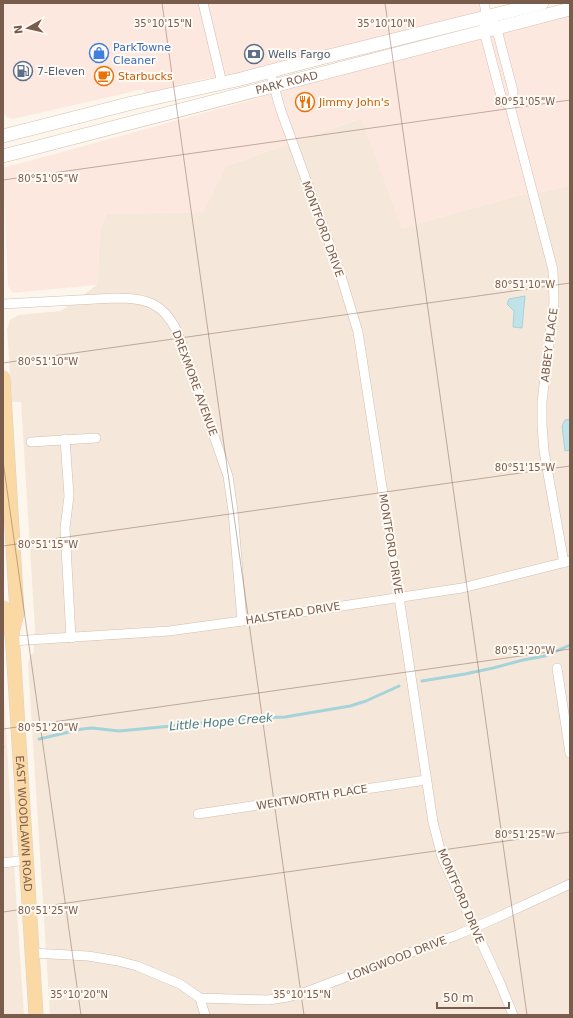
<svg xmlns="http://www.w3.org/2000/svg" width="573" height="1018" font-family="'DejaVu Sans',sans-serif">
<style>
.residential{fill:#f5e8da}
.commercial{fill:#fde8e0}
.water{fill:#bfe3e8;stroke:#a5d3da}
.lines{fill:none;stroke-linecap:round;stroke-linejoin:round}
.stream{stroke:#a5d3da;stroke-width:3}
.street-casing{stroke:#d1beb0;stroke-width:10}
.secondary-casing{stroke:#d6c0b0;stroke-width:14}
.primary-casing{stroke:#dad1cd;stroke-width:15}
.street{stroke:#fff;stroke-width:9}
.secondary{stroke:#fff;stroke-width:13}
.primary{stroke:#fbd9a5;stroke-width:14}
.ticks{fill:none;stroke:#7a5c4d;stroke-width:1;stroke-opacity:0.45}
.labels{text-anchor:middle;stroke-width:4;stroke-linejoin:round;paint-order:stroke}
.shop-label{font-size:11px;fill:#366cbe;stroke:#fffaf3;text-anchor:start}
.service-label{font-size:11px;fill:#4e5e75;stroke:#fffaf3;text-anchor:start}
.food-label{font-size:11px;fill:#c56008;stroke:#fffaf3;text-anchor:start}
.street-label{font-size:11px;fill:#7a5c4d;stroke:#fffaf3}
.water-label{font-size:12px;font-style:italic;fill:#437c86;stroke:#fffaf3}
.ticks-label{font-size:10px;text-anchor:middle;fill:#7a5c4d;stroke:#fffaf3;stroke-width:4;stroke-linejoin:round;paint-order:stroke}
</style>
<rect width="100%" height="100%" fill="#fdf6ec"/>
<g class="residential">
<path d="M362,118L402,228L523,194L547,191L570,185V1015H50L28,664L30,656L34,652L35,629L21,402H12L7,329L10,320L18,315L61,311L97,285L100,230L106,214L203,212L226,166Z"/>
<path d="M3,678L13,850L24,1015H3Z"/>
</g>
<g class="commercial">
<path d="M3,3H480L483,13L233,75L203,79L145,95L144,89L13,119L6,117L3,110Z"/>
<path d="M570,15V185L547,191L523,194L402,228L361,118L226,166L203,212L106,214L100,230L97,285L13,293L8,286L3,168L255,99L284,88Z"/>
</g>
<g class="water">
<path d="M525,296L522,328L513,327L514,311L507,304L509,299Z"/>
<path d="M570,419V450L565,451L562,426L565,420Z"/>
</g>
<g class="lines">
<g class="stream">
<path d="M422,681L465,674L493,668L523,660L545,656L570,645"/>
<path d="M39,739L82,729L92,728L119,731L256,718L285,717L350,706L366,701L399,686"/>
<path d="M3,747V746"/>
</g>
<defs>
<g id="street">
<path d="M203,3L222,83"/>
<path d="M484,3L487,16"/>
<path d="M487,16L494,22L496,26L513,91V101L510,106L504,102L501,96L484,31V22Z"/>
<path d="M270,71L280,108L341,276L358,332L399,597L433,822L442,857L500,983L513,1015"/>
<path d="M510,106L553,270L554,302L542,402V425L544,451L564,563"/>
<path d="M3,304L115,298C146,298 162,302 177,331L228,476L233,511L242,621"/>
<path d="M65,439L69,496L65,528L71,638"/>
<path d="M31,442L96,438"/>
<path d="M12,641L169,631L242,621L462,588L570,561"/>
<path d="M557,668L570,753"/>
<path d="M198,814L426,780"/>
<path d="M3,863L26,860"/>
<path d="M32,953L88,956L118,961L137,966L180,984L200,998L268,1000L288,997L306,992L457,935L496,918L570,884"/>
<path d="M200,998L205,1015"/>
</g>
<g id="secondary">
<path d="M3,136L132,103L241,79L321,58L542,3"/>
<path id="s1" d="M3,156L570,9"/>
</g>
<g id="primary">
<path d="M3,378L17,613L12,633"/>
<path id="s2" d="M3,608V613L12,633L15,679L36,1015"/>
</g>
</defs>
<use href="#street" class="street-casing"/>
<use href="#secondary" class="secondary-casing"/>
<use href="#primary" class="primary-casing"/>
<use href="#street" class="street"/>
<use href="#secondary" class="secondary"/>
<use href="#primary" class="primary"/>
</g>
<path class="ticks" d="M162,3L304,1015M385,3L527,1015M3,180L570,100M3,363L570,283M3,461L81,1015M3,546L570,466M3,729L570,649M3,912L570,832"/>
<defs>
<symbol id="shop-ring" viewBox="-11 -11 22 22"><circle r="9.5" fill="#fffaf3" stroke="#3f7fe0" stroke-width="1.5"/><path d="M-5-2.5h2.3a2.7 3.5 0 0 1 5.4 0H5L5.5 6h-11ZM-1.5-2.5h3a1.5 2.3 0 0 0-3 0Z" fill="#3f7fe0"/></symbol>
<symbol id="bank-ring" viewBox="-11 -11 22 22"><circle r="9.5" fill="#fffaf3" stroke="#5c6f8a" stroke-width="1.5"/><path d="M-6-4H6V4H-6ZM0-2.3a2.3 2.3 0 1 0 0 4.6a2.3 2.3 0 1 0 0-4.6Z" fill="#5c6f8a"/></symbol>
<symbol id="fuel-ring" viewBox="-11 -11 22 22"><circle r="9.5" fill="#fffaf3" stroke="#5c6f8a" stroke-width="1.5"/><path d="M-5.5-6h7V0h2V4h1.3V-2.5L3-4.5l.8-.8L6-3V5H2.5V1h-1V6h-7ZM-4.2-4.7v3.2H.2V-4.7Z" fill="#5c6f8a"/></symbol>
<symbol id="cafe-ring" viewBox="-11 -11 22 22"><circle r="9.5" fill="#fffaf3" stroke="#e8710a" stroke-width="1.5"/><path d="M-5.5-4.5H6V0H3Q3 3.5 0 3.5H-2.5Q-5.5 3.5-5.5 0ZM3-3.2v2h1.7v-2ZM-6 4.5H4V6H-6Z" fill="#e8710a"/></symbol>
<symbol id="restaurant-ring" viewBox="-11 -11 22 22"><circle r="9.5" fill="#fffaf3" stroke="#e8710a" stroke-width="1.5"/><path d="M-5-6h1v4h1v-4h1v4h1v-4h1v5L-1.5 .5V6h-2V.5L-5-1ZM5-6V6H3V1.5H1.5Q1.5-4 5-6Z" fill="#e8710a"/></symbol>
</defs>
<g fill-rule="evenodd">
<use href="#shop-ring" x="88" y="42" width="22" height="22"/>
<use href="#bank-ring" x="243" y="43" width="22" height="22"/>
<use href="#fuel-ring" x="12" y="60" width="22" height="22"/>
<use href="#cafe-ring" x="93" y="65" width="22" height="22"/>
<use href="#restaurant-ring" x="294" y="91" width="22" height="22"/>
</g>
<g class="labels">
<g class="shop-label">
<text x="113" y="51">ParkTowne<tspan x="113" dy="13">Cleaner</tspan></text>
</g>
<g class="service-label">
<text x="268" y="58">Wells Fargo</text>
<text x="37" y="75">7-Eleven</text>
</g>
<g class="food-label">
<text x="118" y="80">Starbucks</text>
<text x="319" y="106">Jimmy John's</text>
</g>
<g class="street-label">
<text dy="4" stroke="none"><textPath href="#s1" startOffset="293">PARK ROAD</textPath></text>
<text transform="translate(323 229) rotate(70)" y="4">MONTFORD DRIVE</text>
<text transform="translate(549 345) rotate(-83)" y="4">ABBEY PLACE</text>
<text transform="translate(195 383) rotate(70)" y="4">DREXMORE AVENUE</text>
<text transform="translate(391 544) rotate(81)" y="4">MONTFORD DRIVE</text>
<text transform="translate(293 613) rotate(-9)" y="4">HALSTEAD DRIVE</text>
<text transform="translate(312 797) rotate(-9)" y="4">WENTWORTH PLACE</text>
<text dy="4" stroke="none"><textPath href="#s2" startOffset="218">EAST WOODLAWN ROAD</textPath></text>
<text transform="translate(461 896) rotate(67)" y="4">MONTFORD DRIVE</text>
<text transform="translate(397 958) rotate(-21)" y="4">LONGWOOD DRIVE</text>
</g>
<g class="water-label">
<text transform="translate(221 722) rotate(-5)" y="4">Little Hope Creek</text>
</g>
</g>
<g class="ticks-label">
<text x="163" y="27">35°10'15"N</text>
<text x="386" y="27">35°10'10"N</text>
<text x="525" y="105">80°51'05"W</text>
<text x="48" y="182">80°51'05"W</text>
<text x="525" y="288">80°51'10"W</text>
<text x="48" y="365">80°51'10"W</text>
<text x="525" y="471">80°51'15"W</text>
<text x="48" y="548">80°51'15"W</text>
<text x="525" y="654">80°51'20"W</text>
<text x="48" y="731">80°51'20"W</text>
<text x="525" y="838">80°51'25"W</text>
<text x="48" y="914">80°51'25"W</text>
<text x="79" y="998">35°10'20"N</text>
<text x="302" y="998">35°10'15"N</text>
</g>
<rect width="573" height="1018" fill="none" stroke="#7a5c4d" stroke-width="8"/>
<g transform="translate(28 28) rotate(262)" stroke="#fffaf3" stroke-width="3" paint-order="stroke">
<path d="M0-3L7 15L0 10L-7 15Z" fill="#7a5c4d"/>
<text y="-6" font-size="11" font-weight="bold" text-anchor="middle" fill="#7a5c4d">N</text>
</g>
<path d="M437 1002v6h72v-6" fill="none" stroke="#7a5c4d" stroke-width="2"/>
<text x="443" y="1002" font-size="12" fill="#7a5c4d" stroke="#fffaf3" stroke-width="3" paint-order="stroke">50 m</text>
</svg>
